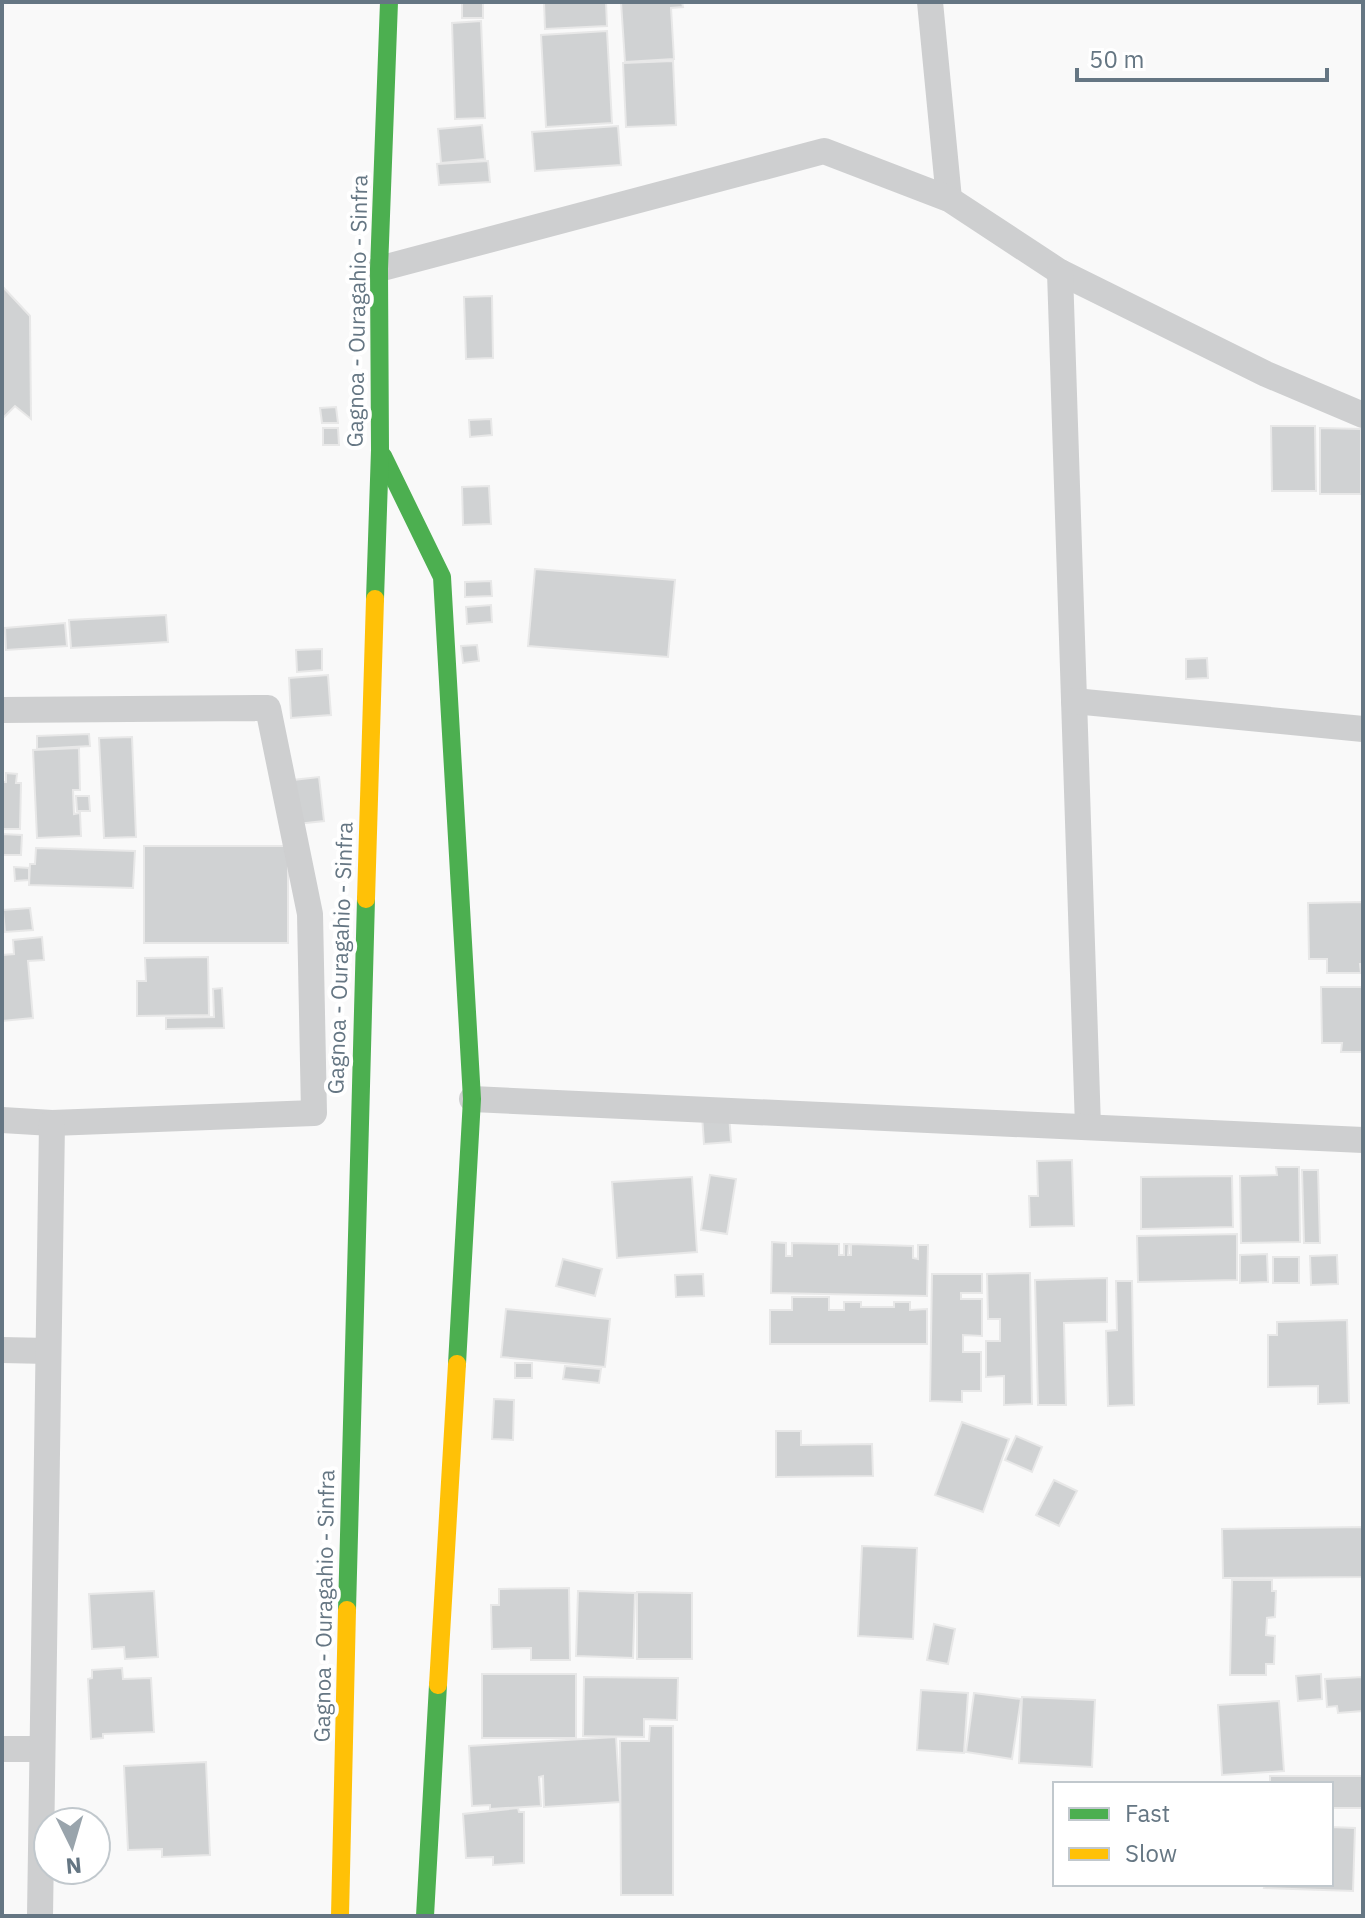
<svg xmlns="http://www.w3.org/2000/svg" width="1365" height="1918" font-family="'IBM Plex Sans',sans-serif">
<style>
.building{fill:#d0d2d3;stroke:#e8e8e8;stroke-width:2}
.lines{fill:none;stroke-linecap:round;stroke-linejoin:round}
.street{stroke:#cecfd0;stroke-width:26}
.fast{stroke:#4caf50;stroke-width:18}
.slow{stroke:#ffc107;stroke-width:18}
.labels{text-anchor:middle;stroke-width:8;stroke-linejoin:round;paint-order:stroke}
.street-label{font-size:22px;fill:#657683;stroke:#fff}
</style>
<rect width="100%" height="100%" fill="#f9f9f9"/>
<g class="building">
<rect x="462" y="2" width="21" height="16"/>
<path d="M544,2H606L607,26L545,29Z"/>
<path d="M621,2H682L683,7L671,8L674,59L625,62Z"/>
<path d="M481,21L485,118L455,119L452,23Z"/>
<path d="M607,31L612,123L546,127L541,35Z"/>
<path d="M673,61L676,125L626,127L623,63Z"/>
<path d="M482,125L485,159L441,163L438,129Z"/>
<path d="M618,126L621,165L535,171L532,132Z"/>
<path d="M488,161L490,182L439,185L437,164Z"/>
<path d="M2,286L30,316L31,419L15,406L2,419Z"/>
<path d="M492,296L493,358L466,359L464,297Z"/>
<path d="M336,407L338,423H322L320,408Z"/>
<path d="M491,419L492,435L470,437L469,420Z"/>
<path d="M1271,426H1315L1316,491H1272Z"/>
<path d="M323,428H338L339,445H323Z"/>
<path d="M1320,428L1361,429V494H1320Z"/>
<path d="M489,486L491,524L463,525L462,487Z"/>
<path d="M535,569L675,580L668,657L528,646Z"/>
<path d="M491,581L492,596L465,597V582Z"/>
<path d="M491,605L492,622L467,624L466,607Z"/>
<path d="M166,615L168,642L71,648L69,620Z"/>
<path d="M65,623L67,646L6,650L5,628Z"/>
<path d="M477,645L479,661L463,663L461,646Z"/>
<path d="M322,649V670L297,672L296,650Z"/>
<path d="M1207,658L1208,678L1186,679V659Z"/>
<path d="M328,675L331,715L291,718L289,678Z"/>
<path d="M89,734L90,746L37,749V736Z"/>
<path d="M132,737L136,837L104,838L99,738Z"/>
<path d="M79,748L80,790H73L74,814L80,813L81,836L37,838L33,750Z"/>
<path d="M6,773L17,774L16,783H21L20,829H2V782H6Z"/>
<path d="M319,777L324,821L297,824L293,780Z"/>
<path d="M76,796H89L90,811H77Z"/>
<path d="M2,834L22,835L21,855H2Z"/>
<rect x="144" y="846" width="144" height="97"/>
<path d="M36,848L135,851L133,888L29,885L30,864H35Z"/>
<path d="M14,867L29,868V880L15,881Z"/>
<path d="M1363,902V964H1360L1361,973H1327V959H1309L1308,903Z"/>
<path d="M30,908L33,930L5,932L3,910Z"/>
<path d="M42,937L44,960L28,961L33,1018L2,1021V955L14,954L13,940Z"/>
<path d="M208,957L209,1015L137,1016V981H146L145,958Z"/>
<path d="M1321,987H1363V1052H1341L1342,1043H1322Z"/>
<path d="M222,988L224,1028L166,1029V1018L214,1017L213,989Z"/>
<path d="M729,1113L731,1142L704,1144L702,1115Z"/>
<path d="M1072,1160L1074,1226L1030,1227L1029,1196H1038L1037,1161Z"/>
<path d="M1276,1167H1299L1300,1242L1241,1243L1240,1176L1277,1175Z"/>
<path d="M1302,1170H1318L1320,1243H1304Z"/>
<path d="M710,1175L736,1179L727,1234L701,1230Z"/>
<path d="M1232,1176L1233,1227L1141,1229V1177Z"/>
<path d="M692,1177L697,1252L617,1258L612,1182Z"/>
<path d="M1237,1234V1280L1138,1282L1137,1236Z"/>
<path d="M772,1242L786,1243V1256H792V1243L839,1244V1255H844V1244H849L848,1255H851V1244L913,1246V1258L918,1259V1245H928L927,1296L771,1293Z"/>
<path d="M1267,1254L1268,1282L1240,1283V1255Z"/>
<path d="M1337,1255L1338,1284L1311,1285L1310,1256Z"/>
<rect x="1273" y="1257" width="26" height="26"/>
<path d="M563,1259L602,1269L595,1296L556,1286Z"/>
<path d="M1030,1273L1032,1404L1004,1405V1376L986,1377V1341H1000V1319H988L987,1274Z"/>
<path d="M703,1274L704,1296L676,1297L675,1275Z"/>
<path d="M932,1274H982V1293H961V1299H982V1336L963,1335V1352H981V1391H962V1402L930,1401Z"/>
<path d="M1107,1278V1322L1064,1323L1066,1405H1038L1035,1280Z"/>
<path d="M1116,1281H1132L1134,1405L1108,1406L1106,1331L1117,1330Z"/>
<path d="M792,1297H829V1310H844V1302H861V1307H894V1302H910V1310L927,1309V1344H770V1310H792Z"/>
<path d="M506,1309L610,1319L605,1367L501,1357Z"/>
<path d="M1347,1320L1349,1403L1318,1404V1386L1268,1387V1335H1277V1322Z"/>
<rect x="515" y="1363" width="17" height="15"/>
<path d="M565,1366L601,1369L599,1383L563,1379Z"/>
<path d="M494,1399L514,1400L513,1440L492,1439Z"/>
<path d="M962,1422L1009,1439L983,1512L935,1495Z"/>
<path d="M776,1431H801V1445L872,1444L873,1476L776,1477Z"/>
<path d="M1016,1436L1042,1447L1032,1472L1005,1460Z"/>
<path d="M1054,1480L1077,1491L1059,1526L1036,1515Z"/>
<path d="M1363,1527V1577L1223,1578L1222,1529Z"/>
<path d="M862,1546L917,1548L913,1639L858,1636Z"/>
<path d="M1232,1580H1272V1591H1276L1275,1617L1267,1618L1266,1635L1275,1636L1274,1664H1266V1675H1230Z"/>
<path d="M569,1588L570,1660H531V1648L492,1649L491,1605H499V1589Z"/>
<path d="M154,1591L158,1657L125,1659L124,1647L92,1649L89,1594Z"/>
<path d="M578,1591L635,1593L633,1658L576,1656Z"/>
<path d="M637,1592L692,1593V1659H637Z"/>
<path d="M934,1624L955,1629L948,1664L927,1660Z"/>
<path d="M122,1668L123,1679L151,1678L154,1732L103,1734V1738L91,1739L88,1679L92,1678V1670Z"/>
<rect x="482" y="1674" width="94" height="64"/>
<path d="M1321,1674L1322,1699L1298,1701L1296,1676Z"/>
<path d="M584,1677L678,1678L677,1720L644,1719V1737L583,1736Z"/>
<path d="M1363,1677V1711L1338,1713L1337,1706L1327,1707L1325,1679Z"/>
<path d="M921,1690L968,1693L964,1753L917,1750Z"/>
<path d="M974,1693L1021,1699L1012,1759L966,1752Z"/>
<path d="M1022,1697L1095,1700L1092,1767L1019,1763Z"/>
<path d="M1279,1701L1284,1771L1222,1775L1218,1705Z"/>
<path d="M650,1726H673V1895H621L620,1741H649Z"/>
<path d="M616,1737L620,1802L544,1807L543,1776L539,1777L541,1806L490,1809V1805L472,1806L469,1746Z"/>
<path d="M206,1762L210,1855L162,1857V1849L128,1850L124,1766Z"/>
<path d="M1270,1776H1363V1808H1331V1784H1270Z"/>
<path d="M518,1808L519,1812H524V1863L493,1865V1857L466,1858L463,1814Z"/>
<path d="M1331,1827L1355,1828L1353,1891L1264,1888L1265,1884H1331Z"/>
</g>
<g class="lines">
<g class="street">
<path d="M930,2L949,199"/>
<path d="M379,269L824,151L949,199L1060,272L1266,374L1363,415"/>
<path d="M1060,272L1088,1127"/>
<path d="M1074,701L1363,729"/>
<path d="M2,710L268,708L310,914L314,1113L52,1123L2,1120"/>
<path d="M472,1099L1363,1140"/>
<path d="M2,1350L48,1351"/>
<path d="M2,1749H41"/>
<path d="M40,1916L52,1123"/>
</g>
<g class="fast">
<path d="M383,456L442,577L472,1099L457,1364"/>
<path d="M375,599L380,450L379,269L389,2"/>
<path d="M347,1610L366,899"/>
<path d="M425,1916L438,1685"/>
</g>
<g class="slow">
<path d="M366,899L375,599"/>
<path d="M438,1685L457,1364"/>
<path d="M340,1916L347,1610"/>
</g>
</g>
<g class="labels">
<g class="street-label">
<text transform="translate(357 311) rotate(-89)" y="8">Gagnoa - Ouragahio - Sinfra</text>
<text transform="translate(340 958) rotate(-88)" y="8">Gagnoa - Ouragahio - Sinfra</text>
<text transform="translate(324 1606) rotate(-89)" y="8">Gagnoa - Ouragahio - Sinfra</text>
</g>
</g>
<rect width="1365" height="1918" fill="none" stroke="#657683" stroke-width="8"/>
<rect x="1053" y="1782" width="280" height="104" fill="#ffffff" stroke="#c1c8cd" stroke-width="2"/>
<rect x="1069" y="1808" width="40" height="12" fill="#4caf50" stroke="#c1c8cd" stroke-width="2"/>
<text x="1125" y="1822" font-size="24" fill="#657683">Fast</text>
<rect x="1069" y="1848" width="40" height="12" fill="#ffc107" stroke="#c1c8cd" stroke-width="2"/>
<text x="1125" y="1862" font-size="24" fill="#657683">Slow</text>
<g transform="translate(72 1846) rotate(175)"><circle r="38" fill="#ffffff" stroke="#c1c8cd" stroke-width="2"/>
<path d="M0-6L14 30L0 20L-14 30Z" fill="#99a4ac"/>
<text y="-12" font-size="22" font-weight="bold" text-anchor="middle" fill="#657683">N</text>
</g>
<path d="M1077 68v12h250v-12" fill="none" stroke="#657683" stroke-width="4"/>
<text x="1089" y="68" font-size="24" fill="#657683" stroke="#ffffff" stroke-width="6" paint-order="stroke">50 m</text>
</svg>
